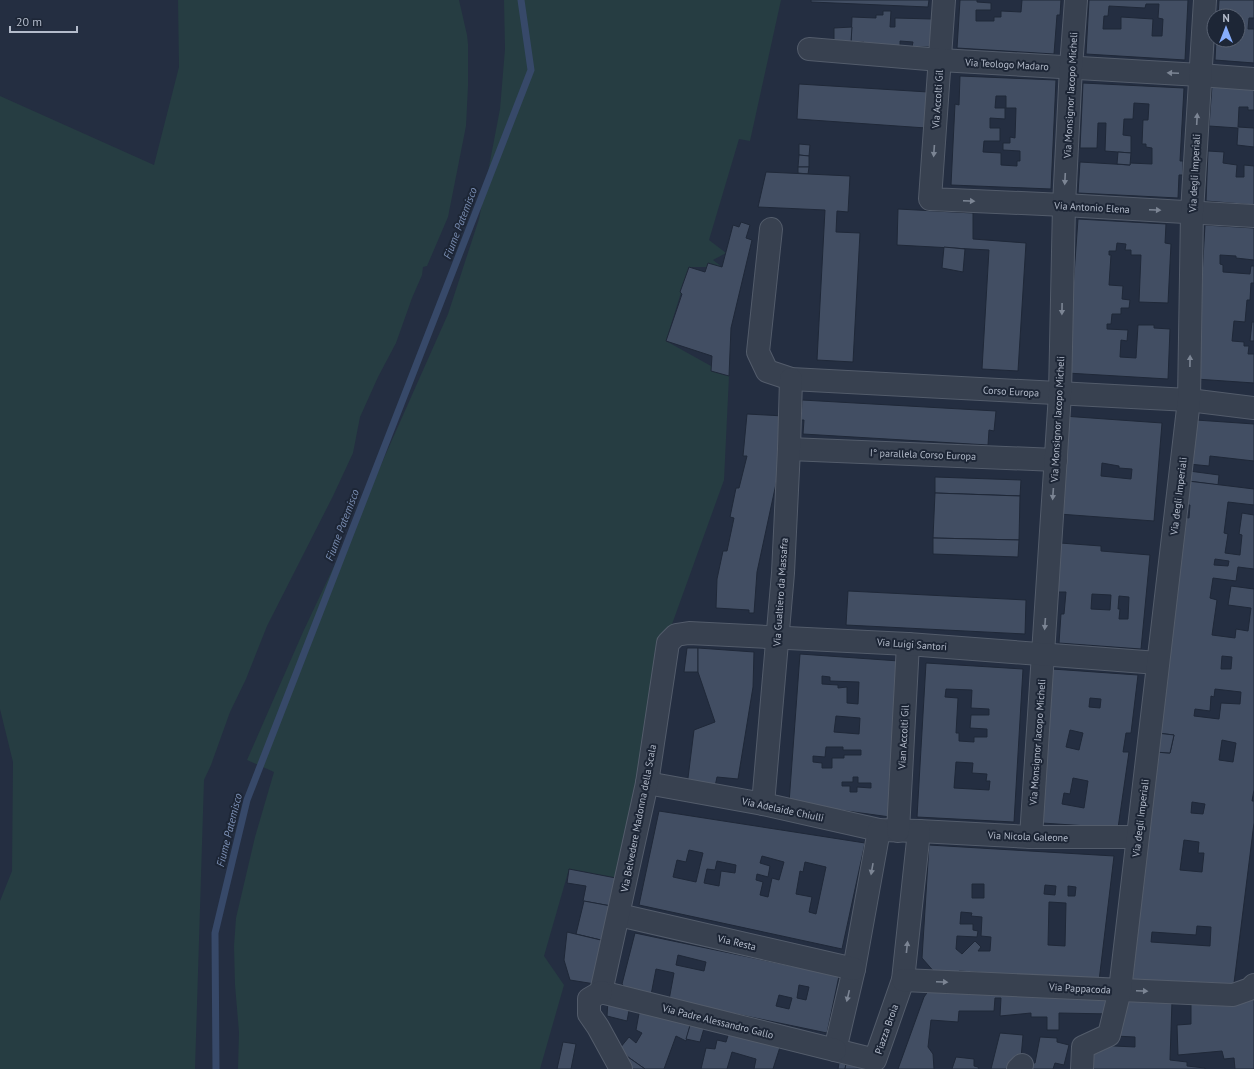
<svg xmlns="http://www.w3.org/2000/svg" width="1254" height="1069" font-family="'PT Sans',sans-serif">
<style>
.green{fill:#263d42}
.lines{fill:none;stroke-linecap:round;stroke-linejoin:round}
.stream{stroke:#374969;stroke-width:7}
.building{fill:#424e63;stroke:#1f2838;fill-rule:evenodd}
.minor-casing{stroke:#535c6b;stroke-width:24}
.minor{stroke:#384150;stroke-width:22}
.oneway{fill:#7c8594}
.labels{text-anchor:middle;stroke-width:4;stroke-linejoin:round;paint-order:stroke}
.street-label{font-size:10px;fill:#b4bccb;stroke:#1d2636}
.water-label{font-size:11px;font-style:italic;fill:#7b8fb4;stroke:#1d2636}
</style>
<rect width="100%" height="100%" fill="#242e41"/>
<g class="green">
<path d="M178,0H459L467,35L468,44V86L466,126L448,217L427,266L423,267L422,275L412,298L396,343L378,377L360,417L353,453L333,496L267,626L246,679L230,712L211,765L204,780L195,1069H0V901L12,871L13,762L0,709V96L154,165L179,67Z"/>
<path d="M504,0H781L750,141L739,139L709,240L726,253L713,260L722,267H689L666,341L729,376L724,480L662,652L616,878L569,869L544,956L564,985L540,1069H238L239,1032L235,985L234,946L236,918L255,837L274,772L247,760L303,632L368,494L448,314L479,219L500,109L505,49Z"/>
</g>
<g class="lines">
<path class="stream" d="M216,1069L215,933L247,800L531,70L521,0"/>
</g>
<g class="building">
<path d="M811,0H929L928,7L811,2Z"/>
<path d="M960,0H977V2L991,3V10H976V21H994V17H1001V11L1021,12L1022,0H1061L1060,15H1057L1054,54L957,48Z"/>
<path d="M1089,0H1188L1185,60L1086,54ZM1146,4H1159L1158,18L1163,19L1162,36H1152L1153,19L1121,17V29H1103L1104,16H1108L1109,6L1145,8Z"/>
<path d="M1219,0H1254V18H1249L1248,29H1254V63L1215,60L1216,40H1238V16H1218Z"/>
<path d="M883,11H891L890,27H895V18L932,19L931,47H912L913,42L900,41V46L864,45V42H851L852,17L876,18V15H883Z"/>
<path d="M852,27L851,42H834V28Z"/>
<path d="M960,76L1056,80L1051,189L951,185L955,104L959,105ZM996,96H1006V108H1016L1015,138L1010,137V143H1003V150L1020,151V161H1017V166L1001,165V153L983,152L984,141H1000V128H990V118L1005,119V108H995Z"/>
<path d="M1083,83L1184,88L1180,161H1183V175H1179L1178,198L1078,193L1080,162L1130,165V163L1152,164V148L1146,147V144H1142L1143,120H1148L1149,104L1134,103L1133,119H1124L1123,135L1131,136V153L1105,151L1106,123H1098L1097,148H1080Z"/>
<path d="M799,84L928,92L926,128L797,119Z"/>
<path d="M1212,86L1254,89V110H1248V107H1239L1238,127L1254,128V147L1237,145L1238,128L1209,126Z"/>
<path d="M799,144L810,145L809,156L799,155Z"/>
<path d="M1208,151L1224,152L1223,163L1237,165L1236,177H1244V165L1254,166V205L1206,201Z"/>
<path d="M1118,152L1131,153L1130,165L1117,164Z"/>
<path d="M799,155L809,156V167H798Z"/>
<path d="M798,167H809L808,174L798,173Z"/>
<path d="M766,172L850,176L848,212L837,211L836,232L860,233L853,362L817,360L825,210L758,207Z"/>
<path d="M898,209L973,213V239L1026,243L1018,371L982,369L989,250L897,245Z"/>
<path d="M1078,219L1166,224L1165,243L1171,244L1168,303L1139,302L1141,255H1131V250H1125L1126,244L1117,243L1116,251H1109V255H1111L1109,285L1123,286L1122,299L1130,300L1129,308H1121V314H1112L1111,324H1107V329L1128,330L1127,341L1121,340L1120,357L1136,358L1138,325H1154V328L1170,329L1168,379L1067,373Z"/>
<path d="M741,222L750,225L746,238L752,240L731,328L729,376L711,371L712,356L666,341L682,294L680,292L689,267L705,272L708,263L722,267L733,225L739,227Z"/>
<path d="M1205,225L1254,228V260L1236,258V256L1220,255V264L1223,265V272L1250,274L1251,266H1254V283H1251L1250,300H1247L1245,322L1234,321L1232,341L1244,342V346H1249L1248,354H1254V383L1196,379Z"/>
<path d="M944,247L965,249L963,272L942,268Z"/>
<path d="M1252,322H1254V341H1250Z"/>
<path d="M802,400L996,411L994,431L989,430L988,445L803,434L804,420H801Z"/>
<path d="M747,414L784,416L782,456L757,572L754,613H749V610L716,608L717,579L723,551H727L734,518L730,517L736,488H739L747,456H743Z"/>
<path d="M1063,416L1162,423L1154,521L1059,514ZM1102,463L1119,466V468L1132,469L1131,479L1101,476Z"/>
<path d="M1196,420L1254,424V461L1210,456L1209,466L1189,464Z"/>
<path d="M1189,471L1219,475L1218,485L1188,481Z"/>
<path d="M935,477L1021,480L1020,496L935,493Z"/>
<path d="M1188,481L1254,489V505L1228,502L1224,533L1228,534L1225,553L1240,555L1242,535L1239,534L1242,513L1254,515V569L1238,567L1236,581L1213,578L1210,598L1217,600L1212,635L1235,638L1236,629L1248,631L1251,608L1228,605L1231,586L1254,589V588V790L1252,801H1254V823L1233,991L1125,983L1154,752L1170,753L1174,735L1157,733L1183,517L1189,518L1190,505H1185ZM1215,559L1229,561L1228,566L1214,565ZM1222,656L1232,657L1231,669H1221ZM1215,689L1241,692L1240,704L1221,703L1219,719L1194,716L1195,709L1210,711L1211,696L1214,697ZM1222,740L1236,743L1233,762L1219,760ZM1192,802L1205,804L1203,814L1191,813ZM1184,840L1199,842L1198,853H1204L1202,872L1180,870ZM1197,926L1211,927L1210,946L1151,942L1152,932L1196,935Z"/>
<path d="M935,493L1020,496L1019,540L933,538Z"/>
<path d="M933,538L1019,540L1018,557L933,554Z"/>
<path d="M1060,543L1101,546V551L1150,555L1141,649L1059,643L1061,614H1064L1066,592H1057ZM1092,594L1111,595L1110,610L1091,609ZM1119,596L1129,597L1128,619H1119L1120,609H1118Z"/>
<path d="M848,591L1026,600L1025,634L846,625Z"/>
<path d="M687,648H698V672H684Z"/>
<path d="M698,648L754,652L753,687L738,779L717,777L714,791L687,786L694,730L715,722L698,672Z"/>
<path d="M800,654L899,661L890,817L789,803ZM822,676L830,677V681L859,682L858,704L847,703V687L838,688V685L822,684ZM836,716L860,718L859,734L834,732ZM826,747H843V750H861V755H844V758H832V768H822V763L813,762V756L825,757ZM853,777H858V783H871V788L857,787V792H850V786H842V782H853Z"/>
<path d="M926,663L1023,669L1014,822L917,817ZM946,689L972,690L971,708L989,709V715H971L970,728L987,729V737H974V742L959,741V733H956L958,698L945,697ZM956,762L973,763L972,773L987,774L986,781H990L989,790L954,788Z"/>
<path d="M1052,669L1138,675L1131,733H1126L1123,752H1129L1118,828L1042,823ZM1090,698L1101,699L1100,708L1089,707ZM1070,730L1083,733L1079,750L1066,747ZM1073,778L1088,781L1084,808L1062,804L1064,793L1070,794Z"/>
<path d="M1157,733L1174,735L1170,753L1154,752Z"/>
<path d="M659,811L865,843L842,949L639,905ZM689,850L703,853L696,882L673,877L677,860L686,862ZM762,856L784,862L779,880L772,878L768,897L760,895L763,882L756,880L757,874L768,877L770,866L760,863ZM717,861L736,865L735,873L721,871L719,886L704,883L707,869L715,870ZM805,862L826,867L816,914L809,912L812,897L796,894L800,871L803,872Z"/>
<path d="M929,845L1114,856L1099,981L989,976V973L959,971V975L936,974L922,958ZM972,884H984V898H972ZM1045,885L1056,886L1055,895L1044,894ZM1068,886L1076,887L1075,896H1068ZM1049,902L1066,903L1065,946L1048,945ZM961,912L972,913L971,916L982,917L981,936L991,937L990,951H978L981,947L975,941L962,954L956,949L957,936L977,937L978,931L973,930V924H960Z"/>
<path d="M569,869L616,878L611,906L583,901L586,886L567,883Z"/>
<path d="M584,901L611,906L605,941L576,934Z"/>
<path d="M567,932L605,941L595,984L570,980L564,960Z"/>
<path d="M635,933L839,976L827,1033L669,1000L674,973L656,969L651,995L628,991L622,984ZM678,955L706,962L704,971L676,965ZM799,985L809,987L806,1000L797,998ZM779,995L792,998L789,1009L776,1006Z"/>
<path d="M929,990L1115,994L1111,1014L1059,1013V1030H1047V1017H1031V1013L1000,1016L1001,998H995L994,1011H959L958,1022L931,1020L928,1047L933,1054L934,1069H898L924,997Z"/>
<path d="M1122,995L1172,1001L1170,1060L1187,1062V1066L1205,1068V1069H1093L1094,1045L1135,1047V1037L1115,1036Z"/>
<path d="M1254,997V1069H1235L1234,1058L1224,1059L1222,1051L1178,1055L1177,1025L1191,1024V1001Z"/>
<path d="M608,1000L630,1005L627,1021L607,1016Z"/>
<path d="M640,1008L691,1022L686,1041L676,1036L664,1069H645L628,1057L620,1048L629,1037L636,1043L642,1033L636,1030Z"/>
<path d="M691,1022L705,1025L700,1042L686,1039Z"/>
<path d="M729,1032L780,1047L773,1069H754L756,1059L732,1052L727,1069H701L706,1048L715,1049L717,1040L726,1042Z"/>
<path d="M1000,1033L1023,1035L1021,1058L1010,1069H991Z"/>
<path d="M1040,1037L1057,1038V1042L1069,1045L1064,1065L1055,1063L1053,1069H1030L1032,1063H1035Z"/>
<path d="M563,1042L576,1044L571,1069H557Z"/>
<path d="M628,1057L645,1069H625L621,1058Z"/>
<path d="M956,1057L974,1059V1066L978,1067L979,1069H952Z"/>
<path d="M839,1063L846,1064L845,1069H838Z"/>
<path d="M846,1064L867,1069H845Z"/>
</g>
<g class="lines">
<defs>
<g id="minor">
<path d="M944,0L930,199L1064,205L1254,216"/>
<path d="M809,49L940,60L1200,75L1254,79"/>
<path d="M771,229L758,352L767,371L791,379L1189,400L1254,408"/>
<path d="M789,449L1056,460"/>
<path d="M647,783L763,804L879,830L919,831L1031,837H1137"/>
<path d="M763,804L783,573L789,449L791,379"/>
<path d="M879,830L854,969L835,1050L875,1060L903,980L919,831"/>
<path d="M898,831L908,644"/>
<path d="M1031,837L1060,394L1064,205L1071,67L1076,0"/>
<path d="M619,915L854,969"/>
<path d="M903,980L1233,995L1250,989L1254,985"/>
<path d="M601,992L647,783L668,643L676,635L689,633L908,644L1158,663"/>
<path d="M601,992L835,1050"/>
<path d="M601,992L589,999V1014L598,1027L621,1069"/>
<path d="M1018,1069L1022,1065"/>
<path d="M1082,1069L1083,1047L1109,1035L1120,990L1189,400L1192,212L1205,0"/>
</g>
</defs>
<use href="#minor" class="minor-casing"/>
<use href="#minor" class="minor"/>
</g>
<defs><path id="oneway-solid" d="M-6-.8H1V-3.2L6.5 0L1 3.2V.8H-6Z"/></defs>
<g class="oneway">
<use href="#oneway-solid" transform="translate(1173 73) rotate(-177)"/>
<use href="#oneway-solid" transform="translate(1197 119) rotate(-87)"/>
<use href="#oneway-solid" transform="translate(934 151) rotate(94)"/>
<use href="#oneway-solid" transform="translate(1065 179) rotate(93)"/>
<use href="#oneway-solid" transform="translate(969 201) rotate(3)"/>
<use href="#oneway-solid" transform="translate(1155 210) rotate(3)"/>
<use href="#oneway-solid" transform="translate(1062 309) rotate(91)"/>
<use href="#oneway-solid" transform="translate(1190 361) rotate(-89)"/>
<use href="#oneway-solid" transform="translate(1053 494) rotate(94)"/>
<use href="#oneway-solid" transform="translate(1045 624) rotate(94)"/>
<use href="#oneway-solid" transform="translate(872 869) rotate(100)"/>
<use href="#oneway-solid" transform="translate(907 947) rotate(-84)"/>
<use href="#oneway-solid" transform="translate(942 982) rotate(3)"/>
<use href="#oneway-solid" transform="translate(1142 991) rotate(2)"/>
<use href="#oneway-solid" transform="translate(848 996) rotate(103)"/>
</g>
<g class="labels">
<g class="street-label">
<text transform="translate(1007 64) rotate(3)" y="4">Via Teologo Madaro</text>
<text transform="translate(1070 95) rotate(-87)" y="4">Via Monsignor Iacopo Micheli</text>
<text transform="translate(937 99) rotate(-86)" y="4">Via Accolti Gil</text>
<text transform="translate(1194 173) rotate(-87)" y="4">Via degli Imperiali</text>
<text transform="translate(1092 207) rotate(3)" y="4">Via Antonio Elena</text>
<text transform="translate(1011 391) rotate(3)" y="4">Corso Europa</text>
<text transform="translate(1057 419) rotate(-87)" y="4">Via Monsignor Iacopo Micheli</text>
<text transform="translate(923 454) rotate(2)" y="4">I° parallela Corso Europa</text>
<text transform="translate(1178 496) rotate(-83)" y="4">Via degli Imperiali</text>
<text transform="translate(780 592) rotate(-86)" y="4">Via Gualtiero da Massafra</text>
<text transform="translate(912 644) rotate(4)" y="4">Via Luigi Santori</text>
<text transform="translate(903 737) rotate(-87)" y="4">Vian Accolti Gil</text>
<text transform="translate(1037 742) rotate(-86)" y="4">Via Monsignor Iacopo Micheli</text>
<text transform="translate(783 809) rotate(12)" y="4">Via Adelaide Chiulli</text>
<text transform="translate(638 818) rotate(-79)" y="4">Via Belvedere Madonna della Scala</text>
<text transform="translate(1140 818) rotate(-83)" y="4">Via degli Imperiali</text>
<text transform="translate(1028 836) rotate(2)" y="4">Via Nicola Galeone</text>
<text transform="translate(737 942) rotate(13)" y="4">Via Resta</text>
<text transform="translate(1080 988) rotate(3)" y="4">Via Pappacoda</text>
<text transform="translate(718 1021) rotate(14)" y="4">Via Padre Alessandro Gallo</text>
<text transform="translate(886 1029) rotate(-71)" y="4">Piazza Broia</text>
</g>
<g class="water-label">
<text transform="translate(460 223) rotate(-69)" y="4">Fiume Patemisco</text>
<text transform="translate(342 525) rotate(-69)" y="4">Fiume Patemisco</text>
<text transform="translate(229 830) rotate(-76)" y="4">Fiume Patemisco</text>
</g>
</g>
<g transform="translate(1226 28)"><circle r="19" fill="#1d2636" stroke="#596272"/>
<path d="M0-3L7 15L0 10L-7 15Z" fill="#87aefd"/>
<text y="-6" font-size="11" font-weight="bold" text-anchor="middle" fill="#b4bccb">N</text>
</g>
<path d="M10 26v6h67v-6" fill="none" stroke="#b4bccb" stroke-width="2"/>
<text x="16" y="26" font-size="12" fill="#b4bccb" stroke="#1d2636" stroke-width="3" paint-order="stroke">20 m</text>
</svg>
